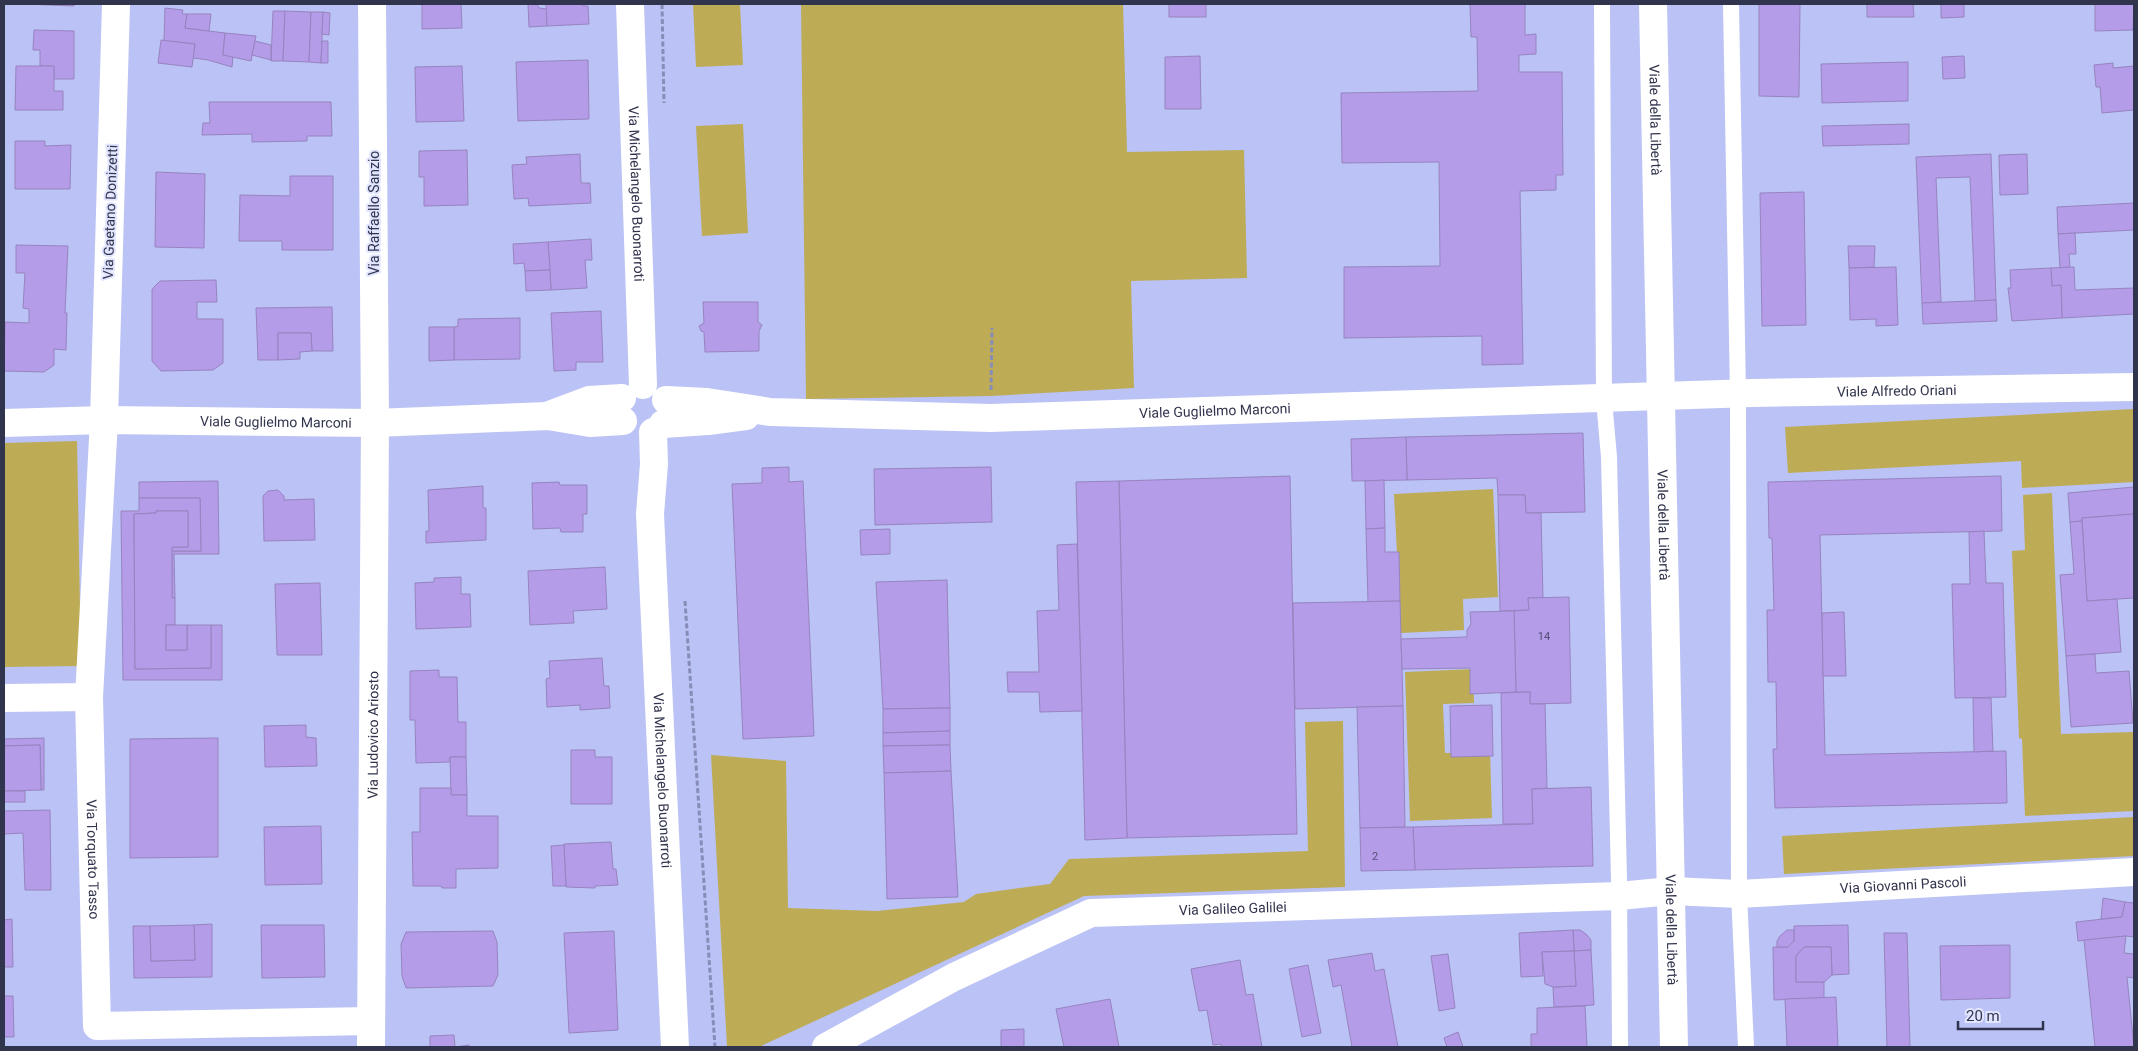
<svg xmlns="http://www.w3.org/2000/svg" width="2138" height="1051" font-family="Roboto,sans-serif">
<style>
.green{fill:#bdac55}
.building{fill:#b49ce9;stroke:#9684bf}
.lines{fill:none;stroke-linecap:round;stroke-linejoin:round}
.path{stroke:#878db6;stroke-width:3;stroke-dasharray:5 2.5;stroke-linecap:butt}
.lane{stroke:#fff;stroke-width:16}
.street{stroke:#fff;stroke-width:28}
.labels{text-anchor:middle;stroke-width:4;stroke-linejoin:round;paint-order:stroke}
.number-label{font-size:11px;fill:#524e74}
.street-label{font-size:14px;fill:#31344d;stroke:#e1e5ff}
</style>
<rect width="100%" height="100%" fill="#bbc2f5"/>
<g class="green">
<path d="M693,4H740L743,65L696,67Z"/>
<path d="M801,4H1123L1127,152L1244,150L1247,278L1131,281L1134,388L991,396L806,399Z"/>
<path d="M743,124L748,233L702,236L696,126Z"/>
<path d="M2134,409V482L2022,488L2021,461L1788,473L1785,427Z"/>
<path d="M77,441L81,666L4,667V443Z"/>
<path d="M1493,489L1498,597L1463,599L1464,630L1401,633L1394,494Z"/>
<path d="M2052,493L2061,734L2134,732V811L2025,816L2022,739L2019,738L2012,551L2025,550L2023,495Z"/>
<path d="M1473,669L1474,703L1443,704L1445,753L1490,752L1492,818L1410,821L1405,672Z"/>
<path d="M1343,721L1345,887L1084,896L759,1047H727L711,755L786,761L788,908L877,911L964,902L976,894L1050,884L1069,859L1308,851L1305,722Z"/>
<path d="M2134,817V856L1784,874L1782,836Z"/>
</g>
<g class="building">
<path d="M24,4H74V6Z"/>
<path d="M422,4H461L462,28L422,29Z"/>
<path d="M528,4H537L539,8L547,9V26L529,27Z"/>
<path d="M546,4H583V6H588L589,24L547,26Z"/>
<rect x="1169" y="4" width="37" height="13"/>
<path d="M1470,4H1525V35L1536,34V54L1519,55V72H1562L1563,175H1556V190L1520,191L1523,364L1482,365V336L1344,338V267L1440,266L1439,162L1342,163L1341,93L1478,91L1477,37H1471Z"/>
<path d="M1759,4H1800L1799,97L1759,96Z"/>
<path d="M1867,4H1913L1914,17H1867Z"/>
<path d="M1941,4H1964V17L1941,18Z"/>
<path d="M2095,4H2134L2133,30L2095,31Z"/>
<path d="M165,8L183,10L182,14H187L185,28L225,33L223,55L233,56L232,67L208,60L193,58L195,44L164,41Z"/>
<path d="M273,11H285L283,61H271Z"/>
<path d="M285,11L311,12L309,62L283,61Z"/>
<path d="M311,12H323L321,63L309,62Z"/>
<path d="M323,12L330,13L329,35L322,34Z"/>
<path d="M187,14H211L209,31L185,28Z"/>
<path d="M34,30L74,31V79H54V66H40V50H33Z"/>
<path d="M225,33L256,36L251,61L223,55Z"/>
<path d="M161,40L195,44L192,67L158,63Z"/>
<path d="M255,41L271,45V60L252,55Z"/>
<path d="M322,41H328V63H321Z"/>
<path d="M1200,56L1201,109H1165V57Z"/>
<path d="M1964,56L1965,78L1943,79L1942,57Z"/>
<path d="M588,60L589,119L518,121L516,62Z"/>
<path d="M1908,62V101L1822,103L1821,64Z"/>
<path d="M2113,63V68L2134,66V110L2102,113L2100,87H2096L2094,65Z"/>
<path d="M16,66H54V91H63V110H15Z"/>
<path d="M462,66L464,121L416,122L415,67Z"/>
<path d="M209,102H331L332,136H307V141L252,142V134L202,135L203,123H210Z"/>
<path d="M1909,124V144L1823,146L1822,126Z"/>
<path d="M15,141H45V146L71,145L70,189H15Z"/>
<path d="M467,150L468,205L424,206V177H419V151Z"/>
<path d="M580,154L581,183H590L591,203L529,206L528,198L514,199L512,165L527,164L526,157Z"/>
<path d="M1991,154L1996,300L1975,301L1970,177L1936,178L1941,302L1922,303L1916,157Z"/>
<path d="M2027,154L2028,194L2000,195L1999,155Z"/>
<path d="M156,172L205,174L204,248L155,247Z"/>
<path d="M290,176H333V250H282V241H239L240,195L290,196Z"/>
<path d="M1804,192L1806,325L1762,326L1760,193Z"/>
<path d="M2134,203V230L2058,234L2057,207Z"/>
<path d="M2075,233L2076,254H2069L2070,267L2060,268L2058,234Z"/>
<path d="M591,239L592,260H585L587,288L551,290L548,242Z"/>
<path d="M548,242L550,270L525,271L524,263L514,264L513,244Z"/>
<path d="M16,245L68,246L65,313H67L66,350L54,349V365L44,372L4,371L5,322L29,323V309L23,308L25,273H16Z"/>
<path d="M1848,246H1875L1874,267L1849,268Z"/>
<path d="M1896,267L1898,325L1876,326V319L1850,320L1849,268Z"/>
<path d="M2074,267L2075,290L2134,288V314L2062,318L2061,285L2052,286L2051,268Z"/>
<path d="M2051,268L2052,286L2061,285L2062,318L2012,321L2008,288H2011L2010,270Z"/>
<path d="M550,270L551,290L526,291L525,271Z"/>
<path d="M216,280L217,302H197V319H223V363L213,370L161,371L152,361V289L160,281Z"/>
<path d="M1996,300L1997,321L1923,324L1922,303Z"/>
<path d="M703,302H758V322L762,325L759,331V351L705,352L704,332L701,331L699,326L704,323Z"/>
<path d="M332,307L333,351H312L311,333H278V360H258L256,308Z"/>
<path d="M601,311L603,362H576V370L554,371L551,313Z"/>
<path d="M520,318V359L454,360V327L458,326V319Z"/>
<path d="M429,327H454V360L429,361Z"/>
<path d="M278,333H311L312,351L300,352V359L278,360Z"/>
<path d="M1583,433L1585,512L1526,513L1525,495H1498L1497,478L1407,480L1406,437Z"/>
<path d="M1406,437L1407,480L1352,481L1351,439Z"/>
<path d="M789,467V482L803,481L814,736L743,739L732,484L762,483V468Z"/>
<path d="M991,467L992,522L875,525L874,469Z"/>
<path d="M1290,476L1297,834L1127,838L1119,481Z"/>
<path d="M2001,476L2002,531L1820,535L1825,755L2006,751L2007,803L1775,808L1773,749H1777L1776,682H1768L1767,610H1774L1772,538H1769L1768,482Z"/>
<path d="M1384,480L1385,528L1366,529L1365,481Z"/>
<path d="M218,481L219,554H174L175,598H172V551H201L200,498H139V482Z"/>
<path d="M1119,481L1127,838L1085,840L1076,482Z"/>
<path d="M559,482L560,485H587V514H583V532H561L560,528L533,529L532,483Z"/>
<path d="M483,486V508H486V540L426,543V531H429L428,490Z"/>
<path d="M2134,487V514L2082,518V521L2070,522L2068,493Z"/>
<path d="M278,490L284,496V500L314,499L315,540L264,541L263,496L268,491Z"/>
<path d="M1498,495H1525L1526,513H1541L1543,598H1528L1529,610L1500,611Z"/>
<path d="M139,498H200L201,551H172V547H188V511H156V513L134,514L135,669L211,668V625H222V680H123L121,511H139Z"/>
<path d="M156,511H188V547H172V598H175V625H166V650H187V625H211V668L135,669L134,514L156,513Z"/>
<path d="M2134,514V598L2087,601L2082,518Z"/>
<path d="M2082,521L2087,601L2117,599L2121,652L2066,656L2060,575L2074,574L2070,522Z"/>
<path d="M1385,528V552H1399L1400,601L1368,602L1366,529Z"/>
<path d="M890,529V554L861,555L860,530Z"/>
<path d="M1984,531L1986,583H2003L2006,697L1955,698L1952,584H1970L1969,532Z"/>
<path d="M1077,544L1082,711L1040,712L1039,692H1008L1007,672H1039L1037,611L1059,610L1057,545Z"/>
<path d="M605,567L607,609L573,611L574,623L530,625L528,571Z"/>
<path d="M461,577V594H470L471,627L416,629L415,583L434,582V578Z"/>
<path d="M947,580L950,708L883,709L876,582Z"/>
<path d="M320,583L322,655H277L275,584Z"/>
<path d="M1569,597L1571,703L1530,704V692H1516L1514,611L1529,610L1528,598Z"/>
<path d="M1400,601L1403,706L1295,709L1293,603Z"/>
<path d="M1514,611L1516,692L1470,694V668L1402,669L1401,639L1467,637V630L1471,624L1470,612Z"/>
<path d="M1844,612L1846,676H1823L1822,613Z"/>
<rect x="166" y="625" width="21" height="25"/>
<path d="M2095,654L2096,673L2129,671L2133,723L2071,727L2066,656Z"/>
<path d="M602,658L604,686H609L610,708L580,710V705L547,707L546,679L550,678L549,661Z"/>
<path d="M439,670V677H457L458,722H466V757H450V762L416,763L415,720H410V671Z"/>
<path d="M1530,692V704H1545L1547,788L1532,789L1533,824H1503L1501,693Z"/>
<path d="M1973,698H1991L1993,751L1974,752Z"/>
<path d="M1492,705L1493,756L1451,757L1450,706Z"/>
<path d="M1403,706L1405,827L1360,828L1357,707Z"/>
<path d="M950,708V731L883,733V709Z"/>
<path d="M306,725V737L316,738L317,766L265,767L264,726Z"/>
<path d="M950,731V745L883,746V733Z"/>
<path d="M44,738V790H41L40,745L4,746V739Z"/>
<path d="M218,738V857L130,858V739Z"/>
<path d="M40,745L41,790L4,791V746Z"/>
<path d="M950,745L951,771L884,773L883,746Z"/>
<path d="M571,750H595V757H612V804H571Z"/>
<path d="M450,757H466L467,795H451Z"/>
<path d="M951,771L958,897L887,899L884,773Z"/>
<path d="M1591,787L1593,866L1415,870L1413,827L1533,824L1532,789Z"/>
<path d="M420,788H451V795H467V816H498V868L456,869V888H442L441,886H413L412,832H420Z"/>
<rect x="4" y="791" width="21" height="11"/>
<path d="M50,810L51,890H25L23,833L4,834V811Z"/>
<path d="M321,826L322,884L265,885L264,827Z"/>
<path d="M1413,827L1415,870L1361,871L1360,828Z"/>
<path d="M611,842L613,869H616L618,885L595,886V888L566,887L564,844Z"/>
<path d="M564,845L566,886H553L551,846Z"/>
<path d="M2103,898L2125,902L2122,917L2101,919Z"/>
<path d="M2125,902L2134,903V937L2126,936L2078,941L2076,922L2122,917Z"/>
<path d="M12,919L13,967H4V920Z"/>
<path d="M212,924V977L134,978L133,926H150L151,961L195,960L194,925Z"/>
<path d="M194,925L195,960L151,961L150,926Z"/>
<path d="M261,925H324L325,977L262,978Z"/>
<path d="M1848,925L1849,974L1832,975L1831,947H1804L1796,956V982H1824V998L1774,1000L1773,947H1788L1794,941V926Z"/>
<path d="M1573,930H1580L1586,934L1591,940V950L1574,951Z"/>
<path d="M1573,930L1574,951L1542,952L1543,976L1521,977L1519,933Z"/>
<path d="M1787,930H1794V941L1788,947H1777V941L1780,936Z"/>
<path d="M493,931L497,942L498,975L493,986L406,988L402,976L401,944L406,932Z"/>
<path d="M614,931L618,1030L569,1033L564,933Z"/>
<path d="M1884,933H1907L1910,1047H1887Z"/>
<path d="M2126,936L2124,953L2134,954V978L2127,977L2134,1047H2095L2084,940Z"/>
<path d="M2010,945V998L1941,1000L1940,946Z"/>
<path d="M1804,947H1831L1832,975L1824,982H1796V956Z"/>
<path d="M1591,950L1594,1005L1554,1007L1553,987L1576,986L1574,951Z"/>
<path d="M1574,951L1576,986L1553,987L1545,984L1542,952Z"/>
<path d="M1372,953L1375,971L1384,969L1398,1047H1352L1341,985L1333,987L1328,960Z"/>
<path d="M1448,954L1455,1008L1439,1011L1431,956Z"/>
<path d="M1240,960L1246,995L1253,994L1262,1047H1222L1221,1044L1213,1045L1207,1010L1199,1011L1191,969Z"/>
<path d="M1308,965L1321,1033L1302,1037L1289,969Z"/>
<path d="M4,996H13L14,1037H4Z"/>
<path d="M1836,997L1838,1047H1787L1785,999Z"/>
<path d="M1110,999L1119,1047H1064L1056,1009Z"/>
<path d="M1585,1006L1587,1047H1531V1034H1537V1008Z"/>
<path d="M1024,1029V1047H1001V1030Z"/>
<path d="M1458,1032L1463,1047H1447L1444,1038Z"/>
<path d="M454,1035L455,1047L469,1045L470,1047H430V1036Z"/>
</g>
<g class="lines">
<g class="path">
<path d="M662,4L664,103"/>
<path d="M991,390L992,328"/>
<path d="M685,601L715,1047"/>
</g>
<g class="lane">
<path d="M1602,4L1604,400L1609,457L1619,879L1620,1047"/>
<path d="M1731,4L1738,394L1739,894L1746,1047"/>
</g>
<g class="street">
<path id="s1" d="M116,4L104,420L89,697L97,1026L370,1021"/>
<path id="s2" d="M630,4L643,385"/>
<path id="s3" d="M1653,4L1674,1047"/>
<path id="s4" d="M666,400L707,402L770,412L991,418L1752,393L2134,387"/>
<path d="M549,415L589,400L622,398"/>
<path id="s5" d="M4,423L104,420L375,423L548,416L590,423L623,421"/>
<path d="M663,424L708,421L746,416"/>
<path id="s6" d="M653,432L654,464L650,514L675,1047"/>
<path d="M4,698L89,697"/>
<path id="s7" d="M371,1047L375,423L372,4"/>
<path id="s8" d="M826,1047L954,977L1091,913L1619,896L1671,891L1739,894L2134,872"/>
</g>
</g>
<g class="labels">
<g class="number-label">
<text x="1544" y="640">14</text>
<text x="1375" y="860">2</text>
</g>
<g class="street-label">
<text dy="5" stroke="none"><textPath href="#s3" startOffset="116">Viale della Libertà</textPath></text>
<text dy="5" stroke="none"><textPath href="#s2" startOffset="190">Via Michelangelo Buonarroti</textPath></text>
<text transform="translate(110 212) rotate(-88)" y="5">Via Gaetano Donizetti</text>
<text transform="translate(374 213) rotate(-90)" y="5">Via Raffaello Sanzio</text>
<text dy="5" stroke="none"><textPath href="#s4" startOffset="1232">Viale Alfredo Oriani</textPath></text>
<text dy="5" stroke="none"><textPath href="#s4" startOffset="550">Viale Guglielmo Marconi</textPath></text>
<text dy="5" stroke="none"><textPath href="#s5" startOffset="272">Viale Guglielmo Marconi</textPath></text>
<text dy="5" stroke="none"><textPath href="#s3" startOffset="521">Viale della Libertà</textPath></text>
<text dy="5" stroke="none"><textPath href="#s7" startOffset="312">Via Ludovico Ariosto</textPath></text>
<text dy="5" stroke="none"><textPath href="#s6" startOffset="349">Via Michelangelo Buonarroti</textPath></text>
<text dy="5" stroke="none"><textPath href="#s1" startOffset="856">Via Torquato Tasso</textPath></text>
<text dy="5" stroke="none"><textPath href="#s8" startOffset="1110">Via Giovanni Pascoli</textPath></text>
<text dy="5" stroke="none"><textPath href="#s8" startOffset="439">Via Galileo Galilei</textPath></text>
<text dy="5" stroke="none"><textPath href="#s3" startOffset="926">Viale della Libertà</textPath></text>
</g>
</g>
<rect width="2138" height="1051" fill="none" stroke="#31344d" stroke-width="10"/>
<path d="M1958 1021v8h85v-8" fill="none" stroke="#31344d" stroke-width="2.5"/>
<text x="1966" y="1021" font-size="15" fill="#31344d" stroke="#e1e5ff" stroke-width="4" paint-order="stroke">20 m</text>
</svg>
